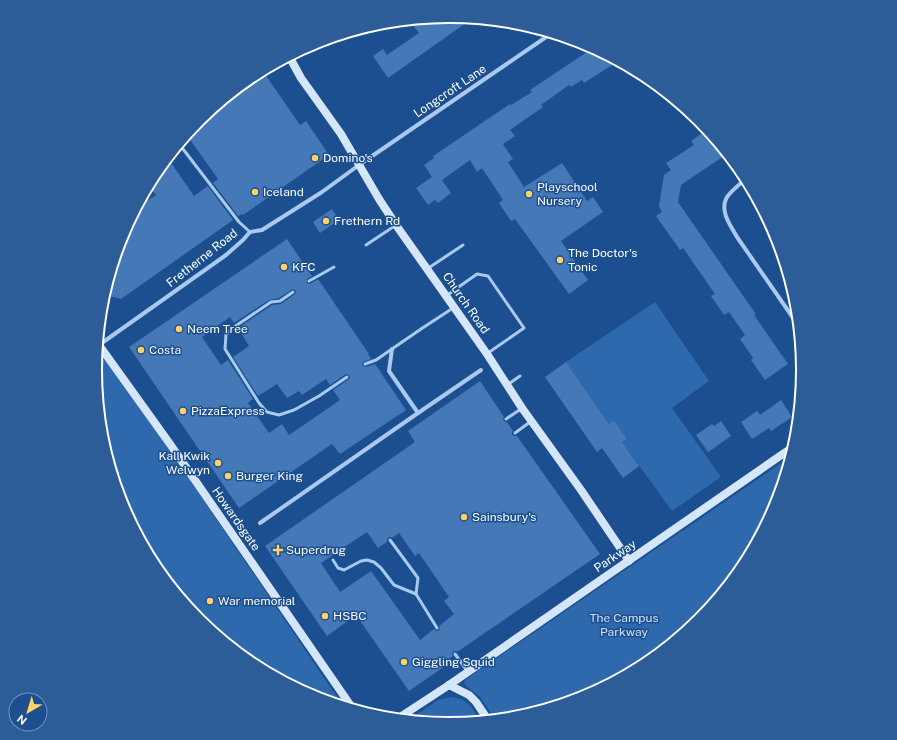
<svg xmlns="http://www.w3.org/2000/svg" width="897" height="740" font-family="'Public Sans',sans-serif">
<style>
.green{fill:#2e69ad}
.building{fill:#4478b7;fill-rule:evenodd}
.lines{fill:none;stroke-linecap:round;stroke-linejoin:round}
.lane{stroke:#a9c9ee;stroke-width:3}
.street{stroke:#a9c9ee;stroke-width:4}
.secondary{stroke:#d6e6fa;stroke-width:8}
.poi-dot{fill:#ffd166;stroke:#1b4f8f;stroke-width:1.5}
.labels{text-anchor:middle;stroke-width:3;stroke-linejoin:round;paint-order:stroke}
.street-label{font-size:12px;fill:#fff;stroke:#1b4f8f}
.poi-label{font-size:12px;fill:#fff;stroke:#1b4f8f;text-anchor:start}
.park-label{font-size:12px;fill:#cfe3fa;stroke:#1b4f8f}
.rim{fill:none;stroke:#fff;stroke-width:2}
</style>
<rect width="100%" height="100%" fill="#1b4f8f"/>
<g class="green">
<path d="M655,302L709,381L672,408L721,477L672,511L622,442L627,439L614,420L609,424L566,362Z"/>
<path d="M96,358L104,360L111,364L344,707L313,697L252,664L198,620L154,566L121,505L101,439L95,370Z"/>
<path d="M790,457L775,506L743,567L699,620L645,664L584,697L517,717L495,719L480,697L466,686L464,683L465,680Z"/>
<path d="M451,697C470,700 470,706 481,721L448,724L409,720L438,700Z"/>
</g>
<g class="building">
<path d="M449,16L473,18L388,78L373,56L383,49L387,55L419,33L409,20Z"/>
<path d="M593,48L605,54L612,65L584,83L582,80L571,87L569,85L541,105L543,107L510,130L515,136L503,144L513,159L508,162L524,187L562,163L587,201L593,197L603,212L561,241L588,280L569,294L515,219L511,221L499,203L503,200L482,168L477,172L470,160L442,180L451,193L438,203L435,200L428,205L416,188L432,177L424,165L434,158L433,156L510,104L511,105L532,92L530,90Z"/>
<path d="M262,70L300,125L306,121L329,155L243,215L242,214L238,216L213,183L218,179L186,134L198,120L252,76Z"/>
<path d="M707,130L727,154L681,185L678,202L746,300L756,314L754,315L788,364L765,380L751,360L753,358L740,339L745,335L729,312L724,315L711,296L715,294L683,248L680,250L656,216L662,212L659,206L664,175L671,170L666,163L694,145L691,141Z"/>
<path d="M167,157L194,196L208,186L233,220L121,299L110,296L105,289L122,234L135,209L156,195L148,184L154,173Z"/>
<path d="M332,209L339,220L320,233L313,222Z"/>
<path d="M287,239L312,276L307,279V283L310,284L318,279L369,354H368L371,359L363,362L362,365L366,367L375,364L406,410L340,454L332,444L239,508L129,347ZM293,289L296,291L295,294L281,304L272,305L238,328L249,346L233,357L258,396L277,384L287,398L299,391L302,395L326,379L330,385L346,374L349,375L350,377L349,379L333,390L340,400L289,435L282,424L269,433L248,403L253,399L228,360L221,365L202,337L230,317L234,323L269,300L279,298Z"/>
<path d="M566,362L609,424L614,420L627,439L622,442L639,466L623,478L602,448L597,452L545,377Z"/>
<path d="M480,381L504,417L503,419L504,421L507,422L513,431L512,432V434L514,436H517L600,554L457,652L456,651H454L452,653L453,656L448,659L451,662L409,691L356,615L327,636L265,546L415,442L408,431ZM367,532L378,548L387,542V539L389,537H391L392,538L399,533L415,556L419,553L449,597L444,601L454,614L439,626L440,628L439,630L437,631L434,629L420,640L371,571L340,592L321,563Z"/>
<path d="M781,400L792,417L771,431L769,428L752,439L741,422L757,411L760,415Z"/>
<path d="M721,421L731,436L708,452L696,435L712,424L714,426Z"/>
</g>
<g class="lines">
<g class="lane">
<path d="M183,149L239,222L250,232"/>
<path d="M366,245L396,225"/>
<path d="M427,269L463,245"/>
<path d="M309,281L334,267"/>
<path d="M293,292L280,301L271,302L237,325L226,334L225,349L259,403L267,412L279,415L294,410L319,396L347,377"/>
<path d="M446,296L477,274L488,276L524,328L488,353"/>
<path d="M365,364L376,360L421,329L453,308"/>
<path d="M507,385L520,376"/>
<path d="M506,419L521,409"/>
<path d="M515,433L530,422"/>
<path d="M390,540L418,578L416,594"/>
<path d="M333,560L338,568L344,570L361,561L367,560L374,562L381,568L394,585L416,594L437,628"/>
<path d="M455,654L468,672"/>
</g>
<g class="street">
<path d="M746,179C741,183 728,194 726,199C720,212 731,226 737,237L798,325"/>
<path d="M99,345L226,255L243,240L250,232L262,230L322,192L359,165L552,33"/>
<path d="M418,413L481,370"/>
<path d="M260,523L418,413L389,371L392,349"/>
</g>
<g class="secondary">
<path d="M289,56L301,78L341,134L379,199L396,225L487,354L522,408L581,490L629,561"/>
<path d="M97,347L99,345L170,444L353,709"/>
<path d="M449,685L469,695L476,702L488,720"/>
<path d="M397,719L449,685L793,447"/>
</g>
</g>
<g class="poi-dot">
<circle cx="315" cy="158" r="4"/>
<circle cx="255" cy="192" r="4"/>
<circle cx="529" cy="194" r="4"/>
<circle cx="326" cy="221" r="4"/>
<circle cx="560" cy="260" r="4"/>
<circle cx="284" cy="267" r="4"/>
<circle cx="179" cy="329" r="4"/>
<circle cx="141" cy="350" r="4"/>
<circle cx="183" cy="411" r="4"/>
<circle cx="218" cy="463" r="4"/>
<circle cx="228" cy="476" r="4"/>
<circle cx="464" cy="517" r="4"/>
<path d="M276 544h4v4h4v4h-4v4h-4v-4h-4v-4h4z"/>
<circle cx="210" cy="601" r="4"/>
<circle cx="325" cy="616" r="4"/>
<circle cx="404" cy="662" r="4"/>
</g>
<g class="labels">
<g class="street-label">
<text transform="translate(450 91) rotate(-34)" y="4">Longcroft Lane</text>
<text transform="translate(202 258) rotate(-38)" y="4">Fretherne Road</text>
<text transform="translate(466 303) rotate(55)" y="4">Church Road</text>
<text transform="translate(236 519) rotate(55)" y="4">Howardsgate</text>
<text transform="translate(615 556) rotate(-34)" y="4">Parkway</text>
</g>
<g class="poi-label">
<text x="323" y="162">Domino's</text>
<text x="537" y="191">Playschool<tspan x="537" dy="14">Nursery</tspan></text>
<text x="263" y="196">Iceland</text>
<text x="334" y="225">Frethern Rd</text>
<text x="568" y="257">The Doctor's<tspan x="568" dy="14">Tonic</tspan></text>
<text x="292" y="271">KFC</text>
<text x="187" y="333">Neem Tree</text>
<text x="149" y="354">Costa</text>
<text x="191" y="415">PizzaExpress</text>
<text x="210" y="460" text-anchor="end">Kall Kwik<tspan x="210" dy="14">Welwyn</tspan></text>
<text x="236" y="480">Burger King</text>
<text x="472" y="521">Sainsbury's</text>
<text x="286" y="554">Superdrug</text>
<text x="218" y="605">War memorial</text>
<text x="333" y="620">HSBC</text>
<text x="412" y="666">Giggling Squid</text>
</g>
<g class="park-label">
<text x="624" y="622">The Campus<tspan x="624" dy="14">Parkway</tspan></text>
</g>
</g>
<path d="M0 0H897V740H0ZM102 370a347 347 0 1 1 694 0a347 347 0 1 1-694 0Z" fill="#2d5d98" fill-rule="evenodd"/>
<path class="rim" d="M102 370a347 347 0 1 1 694 0a347 347 0 1 1-694 0Z"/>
<g transform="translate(28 712) rotate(218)"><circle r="19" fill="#1b4f8f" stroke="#7695bc"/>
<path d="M0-3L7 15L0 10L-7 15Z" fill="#ffd166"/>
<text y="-6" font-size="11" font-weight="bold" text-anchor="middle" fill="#ffffff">N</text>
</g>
</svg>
